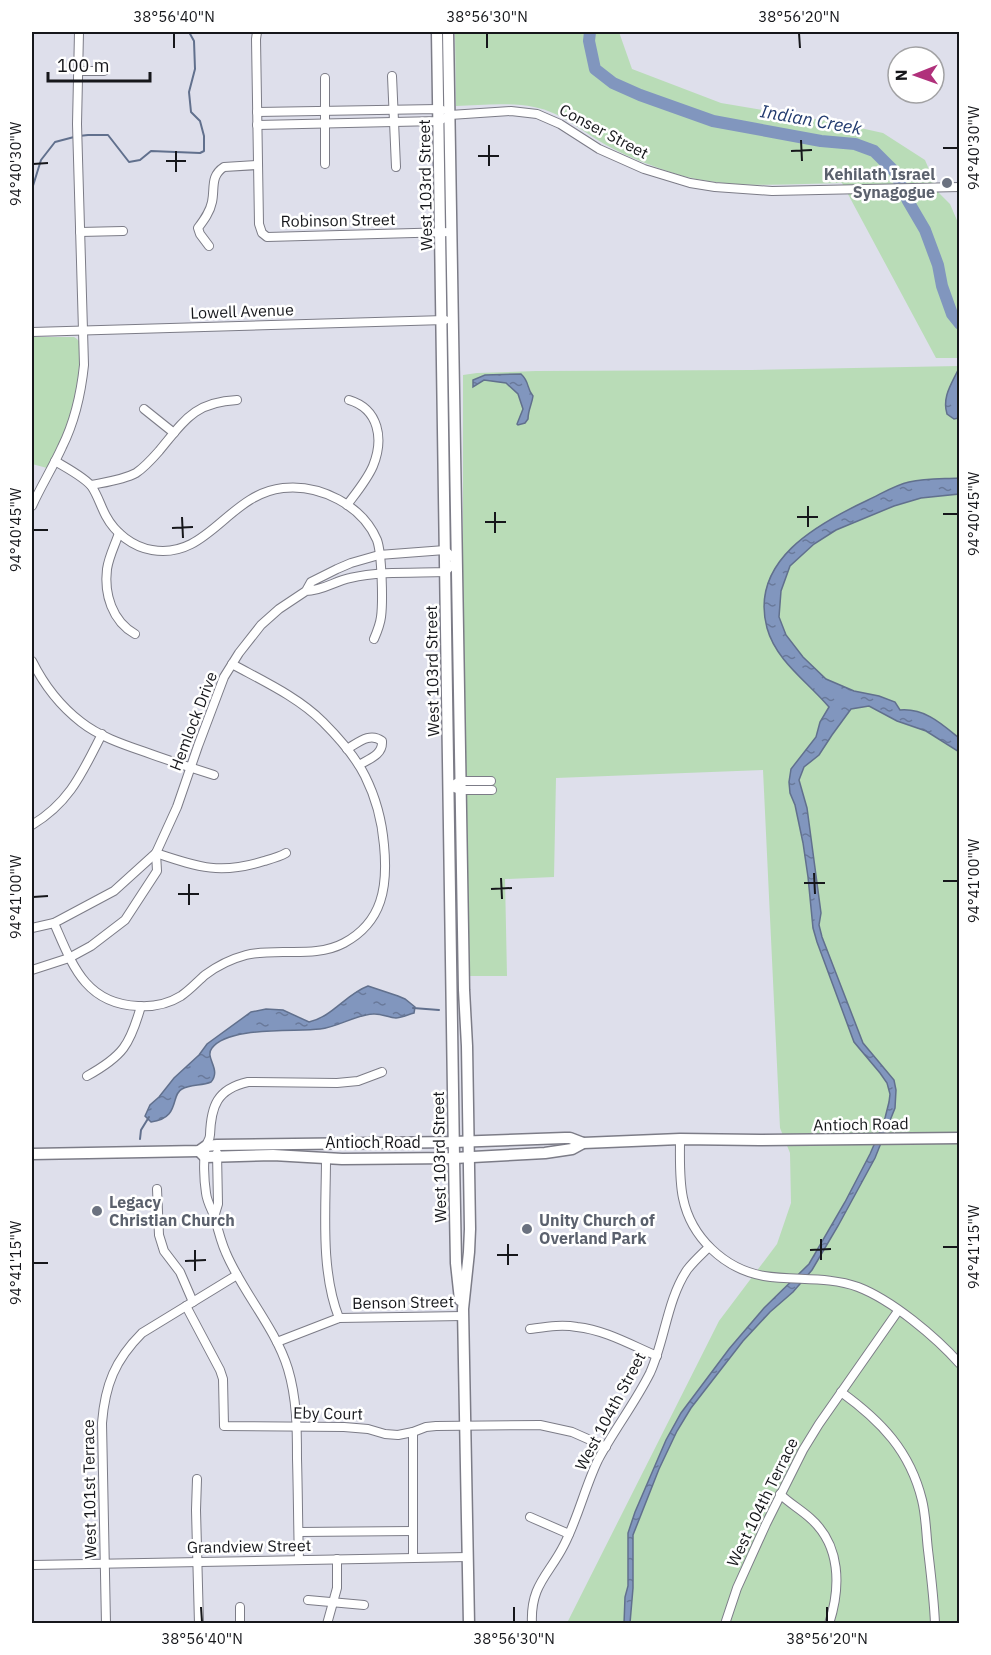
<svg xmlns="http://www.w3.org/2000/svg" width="991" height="1655" font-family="'IBM Plex Sans',sans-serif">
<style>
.green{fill:#b9dcb7}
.water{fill:url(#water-ripples);stroke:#61708d;stroke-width:1.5}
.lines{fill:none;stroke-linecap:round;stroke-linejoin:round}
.stream{stroke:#61708d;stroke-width:2}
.river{stroke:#8196be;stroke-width:12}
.minor-casing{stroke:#7c7c87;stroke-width:10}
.major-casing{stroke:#7c7c87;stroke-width:13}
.minor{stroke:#fff;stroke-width:8}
.major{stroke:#fff;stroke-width:10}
.ticks{fill:none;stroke:#16171b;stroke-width:2}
.worship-dot{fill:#6b7280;stroke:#fff;stroke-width:2}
.labels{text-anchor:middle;stroke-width:5;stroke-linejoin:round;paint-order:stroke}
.street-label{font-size:16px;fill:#16171b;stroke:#fff}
.worship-label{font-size:16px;font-weight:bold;fill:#5b616d;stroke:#fff;text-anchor:start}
.water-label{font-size:18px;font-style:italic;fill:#213a6e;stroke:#fff}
.neatline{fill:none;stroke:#16171b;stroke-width:2}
.ticks-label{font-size:15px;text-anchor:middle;fill:#16171b}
</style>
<defs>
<pattern id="water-ripples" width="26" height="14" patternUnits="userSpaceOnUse" patternTransform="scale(1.5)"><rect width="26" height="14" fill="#8196be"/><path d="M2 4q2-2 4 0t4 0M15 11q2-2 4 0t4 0" fill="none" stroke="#69799a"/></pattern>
</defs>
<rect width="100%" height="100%" fill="#dedfeb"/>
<g class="green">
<path d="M455,32H619L632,69L721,103L833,122L883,133L925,160L939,193L950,204L959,225V358H936L842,183C786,184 727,190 673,173C652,166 630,158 610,147C585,134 562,112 534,107C509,102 481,105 456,106Z"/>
<path d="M32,337H74L77,339L80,343C80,388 69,429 47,468L32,464Z"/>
<path d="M959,366V1623H567L719,1321L777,1244L791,1203L790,1153L780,1128L763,770L556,778L554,877L505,879L507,976H468L463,687V375L477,373L536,371L752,370Z"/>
</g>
<g class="water">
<path d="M958,370L960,371L959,418L954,419L947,414C942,397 951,385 958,370Z"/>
<path d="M521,374C530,382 526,388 533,396C532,404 528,410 528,419L525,423L518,425L517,424L523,409L518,394L506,383L484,380L473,387V380L485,375Z"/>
<path d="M959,478V494L921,498L894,506L836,530L814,544L790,566L781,591L779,617L786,635L803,657L826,679L854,691L879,696L895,702L900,710C925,708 942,724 959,738V752L926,731L897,721L869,706L851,709L832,735L819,755L804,767L799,780L807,808L821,913L819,925L822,937L863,1043L894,1080L896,1090L895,1108L875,1158L838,1226L812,1270L793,1292L770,1312L743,1341L691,1408L677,1431L659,1469L633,1535V1588L630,1623L624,1624L625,1597L628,1586V1533L635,1512L666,1440L681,1413L729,1349L764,1308L809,1264L845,1202L870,1154L884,1122L889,1102L890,1094L887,1083L880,1073L854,1042L817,942L813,928L808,877L803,843L795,805L790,793L789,782L791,769L816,737L820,722L829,707C808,682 776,661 767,628C749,561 817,524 868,500C881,494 895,485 909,482C926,478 943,479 959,478Z"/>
<path d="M368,986L398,996L405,999L415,1007L414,1013C409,1014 401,1018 396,1018C389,1018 381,1013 373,1014C355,1015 338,1027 320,1029C294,1032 228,1026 212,1048C204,1058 222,1069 211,1082C202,1086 190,1084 182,1089C170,1095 181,1118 151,1122L145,1116L150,1105L159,1097L174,1078L199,1055L207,1044L251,1012L266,1009L283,1010L309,1022C332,1017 346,994 368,986Z"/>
</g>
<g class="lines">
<g class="stream">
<path d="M79,136L88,135H108L129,162L140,160L151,151L200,153L204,151V136L200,121L191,112L189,92L195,69L194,41L189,32"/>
<path d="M32,189L41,160L55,142L74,137"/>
<path d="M413,1008L439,1010"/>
<path d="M140,1139L141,1130L149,1117"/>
</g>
<path class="river" d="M590,32L589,41L595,69L613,83L640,95L713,121L821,141L855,144L874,151L895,172L908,201L925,230L938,265L942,286L952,314L960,324"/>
<defs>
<g id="minor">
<path d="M257,32L256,39L259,224L262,233L267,237L451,232"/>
<path d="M79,71H104"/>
<path d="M392,76L396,167"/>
<path d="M325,78V164"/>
<path d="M257,112L438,109L442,110"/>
<path d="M257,125L439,121L450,115L511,111L537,114L560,124L599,149L644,169L690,183L715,187L772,191L960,187"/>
<path d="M80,232L123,231"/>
<path d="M209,246L200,234L198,228C204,220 210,212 212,202C215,188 210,176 224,167L258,165"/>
<path d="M32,332L445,320"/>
<path d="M144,409L174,433"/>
<path d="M55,461C65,467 86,478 92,487C98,496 101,507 106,516C115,533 133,547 152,550C208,560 228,494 283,488C320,484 362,505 377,540C382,554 383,602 381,617C380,625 377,632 374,639"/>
<path d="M91,485C106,482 123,480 136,473C145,467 152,459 159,451C184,421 194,402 237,400"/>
<path d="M347,505C356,493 367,480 373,466C384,439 379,409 349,400"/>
<path d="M32,506C41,486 53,467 62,447C75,421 81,394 84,365L77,124L79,32"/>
<path d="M119,533C115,545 109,556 107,569C104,594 112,621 135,634"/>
<path d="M32,661C44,685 59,705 81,722C100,737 125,745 148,753C170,761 192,768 214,775"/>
<path d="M347,749C359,742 370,732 382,741C383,755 369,759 359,765"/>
<path d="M455,784L460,781H491"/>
<path d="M449,786L460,790H492"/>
<path d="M32,825C70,802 82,773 102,734"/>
<path d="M156,853C198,867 220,875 264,861C271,859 279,857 286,853"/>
<path d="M54,923C72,964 85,1004 138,1006C153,1007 168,1004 181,996C190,990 197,982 205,975C217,966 231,959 246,955C278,947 314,959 344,943C383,922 388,886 384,845C382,821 376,798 365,776C355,756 339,738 323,722C298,697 263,681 232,664"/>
<path d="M32,928L54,923L114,891L156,853L177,807L198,746L224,677L239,653L261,625L279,609L306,591L311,582L337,569L351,563L379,555L445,550L456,561L445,572C414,573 381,571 350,578C335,581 322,591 306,591"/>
<path d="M32,970L69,958L91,946L125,920L157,871L156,853"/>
<path d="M87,1076C123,1056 130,1045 141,1006"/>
<path d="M680,1139C680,1159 679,1179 683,1198C691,1237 724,1269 764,1276C795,1281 828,1276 858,1287C892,1300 936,1337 960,1364"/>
<path d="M326,1158C326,1209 320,1270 339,1318"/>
<path d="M157,1189L159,1235L164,1251L180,1272L193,1302"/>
<path d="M214,1217L218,1204L217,1153"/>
<path d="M186,1306L220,1370L223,1379L224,1426L344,1427L368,1429L385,1434L398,1435L413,1432L426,1427L436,1426L540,1425L572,1432L606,1447"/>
<path d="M530,1329C545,1327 561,1324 577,1327C605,1330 631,1345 657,1356"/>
<path d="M277,1342L339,1318L463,1316"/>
<path d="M841,1392C881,1421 910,1451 922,1500C926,1516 926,1533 928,1550C931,1575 934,1599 935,1624"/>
<path d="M197,1479L196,1510L199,1624"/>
<path d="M780,1494C789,1503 800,1509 810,1518C841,1545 841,1587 829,1624"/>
<path d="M530,1517L569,1534"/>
<path d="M299,1532L413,1531"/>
<path d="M413,1557V1432"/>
<path d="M299,1560C298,1526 298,1493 297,1459C297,1429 297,1399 288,1369C275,1327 243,1293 226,1253C221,1242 218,1230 215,1218C212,1210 207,1202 206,1193C204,1180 203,1159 206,1147C206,1143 210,1140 210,1135C211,1106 217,1089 248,1082L337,1083L358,1081L382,1072"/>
<path d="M32,1565L468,1557"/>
<path d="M308,1600L364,1605"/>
<path d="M240,1607V1624"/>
<path d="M106,1624L102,1423C105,1385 115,1360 142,1333L237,1275"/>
<path d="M327,1624L337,1588V1559"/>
<path d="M532,1624C530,1585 549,1575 564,1545C578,1518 585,1487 598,1460C614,1430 635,1403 650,1373C665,1340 667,1300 687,1270C694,1261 702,1254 709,1247"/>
<path d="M725,1624L737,1588L766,1524L803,1450L819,1424L898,1311"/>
</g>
<g id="major">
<path d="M437,32L454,1158L456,1263L460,1300"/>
<path d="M448,32L464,990L467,1046L470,1229L469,1252L463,1309L469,1624"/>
<path d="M199,1151L205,1157L273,1155L342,1159L454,1158L545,1153L572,1149L583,1143L680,1139L760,1140L960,1138"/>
<path d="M32,1154L199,1151L206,1146L217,1145L453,1142L565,1138H570L583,1143"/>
</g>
</defs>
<use href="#minor" class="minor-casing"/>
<use href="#major" class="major-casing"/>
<use href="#minor" class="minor"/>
<use href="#major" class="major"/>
</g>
<path class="ticks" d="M174,33V48M487,33V48M799,33L800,48M801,140L802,161M489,145V166M943,148H958M176,151V172M791,151L812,150M478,156H499M166,161H186M33,164L48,163M808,506V527M495,512V533M943,514H958M182,517L183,538M797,517H818M485,522H506M172,528L193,527M33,530H48M814,873L815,894M501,878L502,899M943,881H958M804,883H825M189,884V905M491,889L512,888M178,894H199M33,897L48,896M821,1239V1260M508,1244V1265M943,1247H958M195,1250V1271M810,1250L831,1249M497,1255H518M185,1261L206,1260M33,1263H48M201,1607L202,1622M514,1607V1622M827,1607V1622"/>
<g class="worship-dot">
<circle cx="947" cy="183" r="6"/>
<circle cx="97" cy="1211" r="6"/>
<circle cx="527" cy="1229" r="6"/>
</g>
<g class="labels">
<g class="street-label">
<text transform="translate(604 131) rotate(28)" y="6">Conser Street</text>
<text transform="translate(425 185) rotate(-91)" y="6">West 103rd Street</text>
<text transform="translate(338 220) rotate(-1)" y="6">Robinson Street</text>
<text transform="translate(242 311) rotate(-2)" y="6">Lowell Avenue</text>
<text transform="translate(432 671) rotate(-91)" y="6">West 103rd Street</text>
<text transform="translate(193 721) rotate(-69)" y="6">Hemlock Drive</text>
<text transform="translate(861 1124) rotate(-1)" y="6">Antioch Road</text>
<text x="373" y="1148">Antioch Road</text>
<text transform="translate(439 1157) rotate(-91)" y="6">West 103rd Street</text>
<text transform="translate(403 1302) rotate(-1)" y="6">Benson Street</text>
<text transform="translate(610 1411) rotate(-62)" y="6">West 104th Street</text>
<text transform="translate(328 1413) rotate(1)" y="6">Eby Court</text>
<text transform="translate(89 1489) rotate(-91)" y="6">West 101st Terrace</text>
<text transform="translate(762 1502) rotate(-64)" y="6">West 104th Terrace</text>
<text transform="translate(249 1546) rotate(-1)" y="6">Grandview Street</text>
</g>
<g class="worship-label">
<text x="935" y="180" text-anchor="end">Kehilath Israel<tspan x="935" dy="18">Synagogue</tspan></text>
<text x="109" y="1208">Legacy<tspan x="109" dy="18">Christian Church</tspan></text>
<text x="539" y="1226">Unity Church of<tspan x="539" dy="18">Overland Park</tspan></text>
</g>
<g class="water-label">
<text transform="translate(811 120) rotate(10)" y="6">Indian Creek</text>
</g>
</g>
<rect width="991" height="1655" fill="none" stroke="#ffffff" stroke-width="66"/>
<g transform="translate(916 75) rotate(269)"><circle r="28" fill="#ffffff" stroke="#a2a2a4" stroke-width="1.5"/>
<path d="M0-4.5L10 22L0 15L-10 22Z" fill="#b0307b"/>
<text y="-9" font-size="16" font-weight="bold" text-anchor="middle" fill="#16171b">N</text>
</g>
<path d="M48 72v9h102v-9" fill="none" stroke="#16171b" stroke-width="3"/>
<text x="57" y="72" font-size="18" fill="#16171b" stroke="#ffffff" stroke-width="4.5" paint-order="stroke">100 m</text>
<rect x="33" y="33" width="925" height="1589" class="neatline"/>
<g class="ticks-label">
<text x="174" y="22">38°56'40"N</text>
<text x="487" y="22">38°56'30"N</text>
<text x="799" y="22">38°56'20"N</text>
<text transform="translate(974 148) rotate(-90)" y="5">94°40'30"W</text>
<text transform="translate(16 164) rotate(-90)" y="5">94°40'30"W</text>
<text transform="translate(974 514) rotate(-90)" y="5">94°40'45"W</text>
<text transform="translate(16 530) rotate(-90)" y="5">94°40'45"W</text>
<text transform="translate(974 881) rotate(-90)" y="5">94°41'00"W</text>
<text transform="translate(16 897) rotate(-90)" y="5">94°41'00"W</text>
<text transform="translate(974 1247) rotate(-90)" y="5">94°41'15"W</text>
<text transform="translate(16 1263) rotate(-90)" y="5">94°41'15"W</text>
<text x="202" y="1644">38°56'40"N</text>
<text x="514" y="1644">38°56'30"N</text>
<text x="827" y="1644">38°56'20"N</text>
</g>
</svg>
